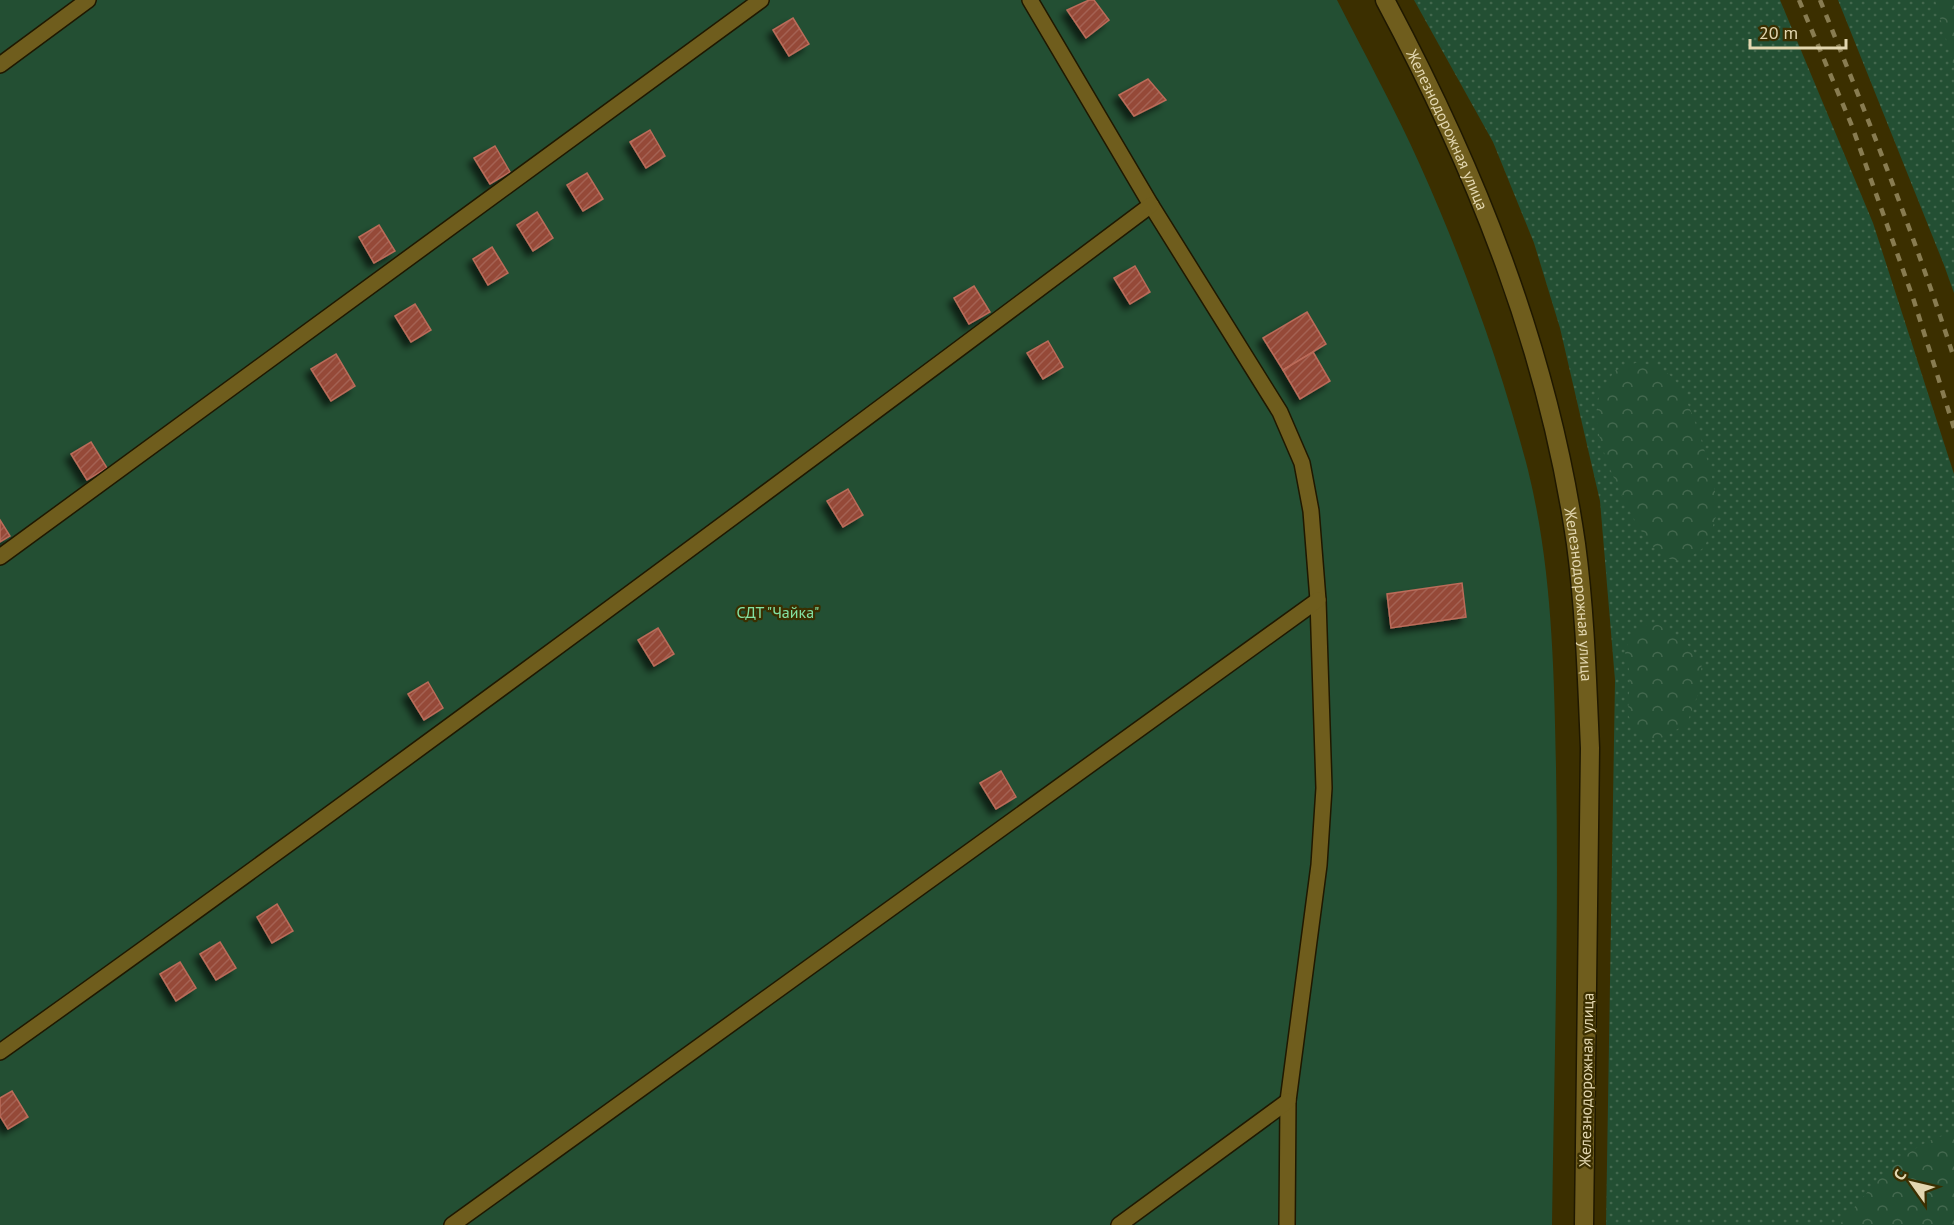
<svg xmlns="http://www.w3.org/2000/svg" width="1954" height="1225" font-family="'PT Sans',sans-serif">
<style>
.grass{fill:url(#grass-dots)}
.forest{fill:url(#forest-crowns)}
.green{fill:#234f33}
.building{fill:url(#building-hatch);stroke:#bb6c5a;stroke-width:1.5;filter:url(#shadow)}
.lines{fill:none;stroke-linecap:round;stroke-linejoin:round}
.service-casing{stroke:#1f1800;stroke-width:18}
.secondary-casing{stroke:#1f1800;stroke-width:21}
.service{stroke:#6f5d1d;stroke-width:15}
.secondary{stroke:#6f5d1d;stroke-width:18}
.rail{stroke:#887c51;stroke-width:4.5;stroke-dasharray:8 8;stroke-linecap:butt}
.labels{text-anchor:middle;stroke-width:4.5;stroke-linejoin:round;paint-order:stroke}
.street-label{font-size:16px;fill:#e3d7b0;stroke:#3b2f00}
.park-label{font-size:16px;fill:#83e1a3;stroke:#3b2f00}
</style>
<defs>
<pattern id="grass-dots" width="8" height="8" patternUnits="userSpaceOnUse" patternTransform="scale(1.5)"><rect width="8" height="8" fill="#234f33"/><path d="M2 2h.1M6 6h.1" fill="none" stroke="#43684e" stroke-width="1.8" stroke-linecap="round"/></pattern>
<pattern id="forest-crowns" width="20" height="18" patternUnits="userSpaceOnUse" patternTransform="scale(1.5)"><rect width="20" height="18" fill="#234f33"/><path d="M2 6a3 3 0 1 1 6 0M12 15a3 3 0 1 1 6 0" fill="none" stroke="#43684e"/></pattern>
<pattern id="building-hatch" width="6" height="6" patternUnits="userSpaceOnUse" patternTransform="scale(1.5)"><rect width="6" height="6" fill="#954938"/><path d="M-1 1l2-2M0 6l6-6M5 7l2-2" fill="none" stroke="#a46252"/></pattern>
<filter id="shadow"><feDropShadow dx="-5.5" dy="5.5" stdDeviation="3" flood-color="#0009"/></filter>
</defs>
<rect width="100%" height="100%" fill="#3b2f00"/>
<g class="grass">
<path d="M1414,0H1780L1873,223L1954,474V1225H1606L1615,680L1600,501L1560,328L1534,243L1493,142Z"/>
<path d="M1838,0H1954V293L1944,265Z"/>
</g>
<g class="forest">
<path d="M1935,0H1954V67Z"/>
<path d="M1638,362C1657,367 1664,367 1677,383C1690,399 1721,493 1717,513C1715,520 1708,542 1704,547C1701,550 1696,553 1693,555C1659,581 1629,509 1618,487C1607,463 1589,421 1600,395C1604,387 1610,379 1614,371Z"/>
<path d="M1656,624C1677,633 1689,644 1702,662L1698,694L1687,723L1665,737L1649,739L1634,731L1628,714L1630,674L1625,652L1631,635L1640,626Z"/>
<path d="M1954,1133V1225H1839C1871,1189 1904,1142 1954,1133Z"/>
</g>
<path class="green" d="M0,0H1337C1365,55 1395,109 1420,165C1464,263 1501,366 1528,470C1552,567 1554,668 1556,767C1559,920 1554,1072 1552,1225H0Z"/>
<g class="building">
<path d="M1089,0H1094L1109,20L1086,38L1067,10Z"/>
<path d="M793,18L809,44L789,56L773,30Z"/>
<path d="M1148,79L1166,100L1134,116L1119,95Z"/>
<path d="M650,130L665,156L646,168L630,142Z"/>
<path d="M495,146L510,172L490,184L474,158Z"/>
<path d="M587,173L603,199L583,211L567,185Z"/>
<path d="M537,212L553,238L533,251L517,225Z"/>
<path d="M379,225L395,251L374,263L359,237Z"/>
<path d="M492,247L508,273L488,285L473,259Z"/>
<path d="M1135,266L1150,292L1130,304L1114,278Z"/>
<path d="M974,286L990,312L969,324L954,298Z"/>
<path d="M415,304L431,330L411,342L395,316Z"/>
<path d="M1307,312L1326,344L1283,370L1263,338Z"/>
<path d="M1048,341L1063,367L1043,379L1027,353Z"/>
<path d="M1313,352L1330,381L1300,399L1283,370Z"/>
<path d="M336,354L355,386L331,401L311,369Z"/>
<path d="M91,442L107,468L87,480L71,454Z"/>
<path d="M848,489L863,515L843,527L827,501Z"/>
<path d="M0,520L10,536L0,542Z"/>
<path d="M1462,583L1466,617L1391,628L1387,594Z"/>
<path d="M658,628L674,654L654,666L638,640Z"/>
<path d="M428,682L443,708L424,720L408,694Z"/>
<path d="M1001,771L1016,797L996,809L980,783Z"/>
<path d="M277,904L293,931L272,943L257,917Z"/>
<path d="M220,942L236,968L216,980L200,954Z"/>
<path d="M180,962L196,988L176,1001L160,974Z"/>
<path d="M12,1091L28,1117L8,1129L0,1116V1098Z"/>
</g>
<g class="lines">
<defs>
<g id="service">
<path d="M1030,0L1151,205L1280,412L1302,463L1311,511L1318,600L1324,788L1319,865L1288,1101L1287,1225"/>
<path d="M0,65L88,0"/>
<path d="M0,557L761,0"/>
<path d="M0,1052C388,775 770,491 1151,205"/>
<path d="M452,1225L1318,600"/>
<path d="M1119,1225L1288,1101"/>
</g>
<g id="secondary">
<path id="s1" d="M1385,0C1477,172 1548,350 1576,544C1585,611 1587,680 1590,748L1584,1225"/>
</g>
</defs>
<use href="#service" class="service-casing"/>
<use href="#secondary" class="secondary-casing"/>
<use href="#service" class="service"/>
<use href="#secondary" class="secondary"/>
<g class="rail">
<path d="M1799,0L1852,126L1914,301L1954,428"/>
<path d="M1820,0C1868,118 1915,237 1954,358"/>
</g>
</g>
<g class="labels">
<g class="street-label">
<text dy="6" stroke="none"><textPath href="#s1" startOffset="144">Железнодорожная улица</textPath></text>
<text dy="6" stroke="none"><textPath href="#s1" startOffset="630">Железнодорожная улица</textPath></text>
<text transform="translate(1586 1080) rotate(-89)" y="6">Железнодорожная улица</text>
</g>
<g class="park-label">
<text x="778" y="618">СДТ "Чайка"</text>
</g>
</g>
<g transform="translate(1912 1183) rotate(304)" stroke="#3b2f00" stroke-width="4.5" paint-order="stroke">
<path d="M0-4.5L10 22L0 15L-10 22Z" fill="#e3d7b0"/>
<text y="-9" font-size="16" font-weight="bold" text-anchor="middle" fill="#e3d7b0">С</text>
</g>
<path d="M1750 39v9h96v-9" fill="none" stroke="#e3d7b0" stroke-width="3"/>
<text x="1759" y="39" font-size="18" fill="#e3d7b0" stroke="#3b2f00" stroke-width="4.5" paint-order="stroke">20 m</text>
</svg>
